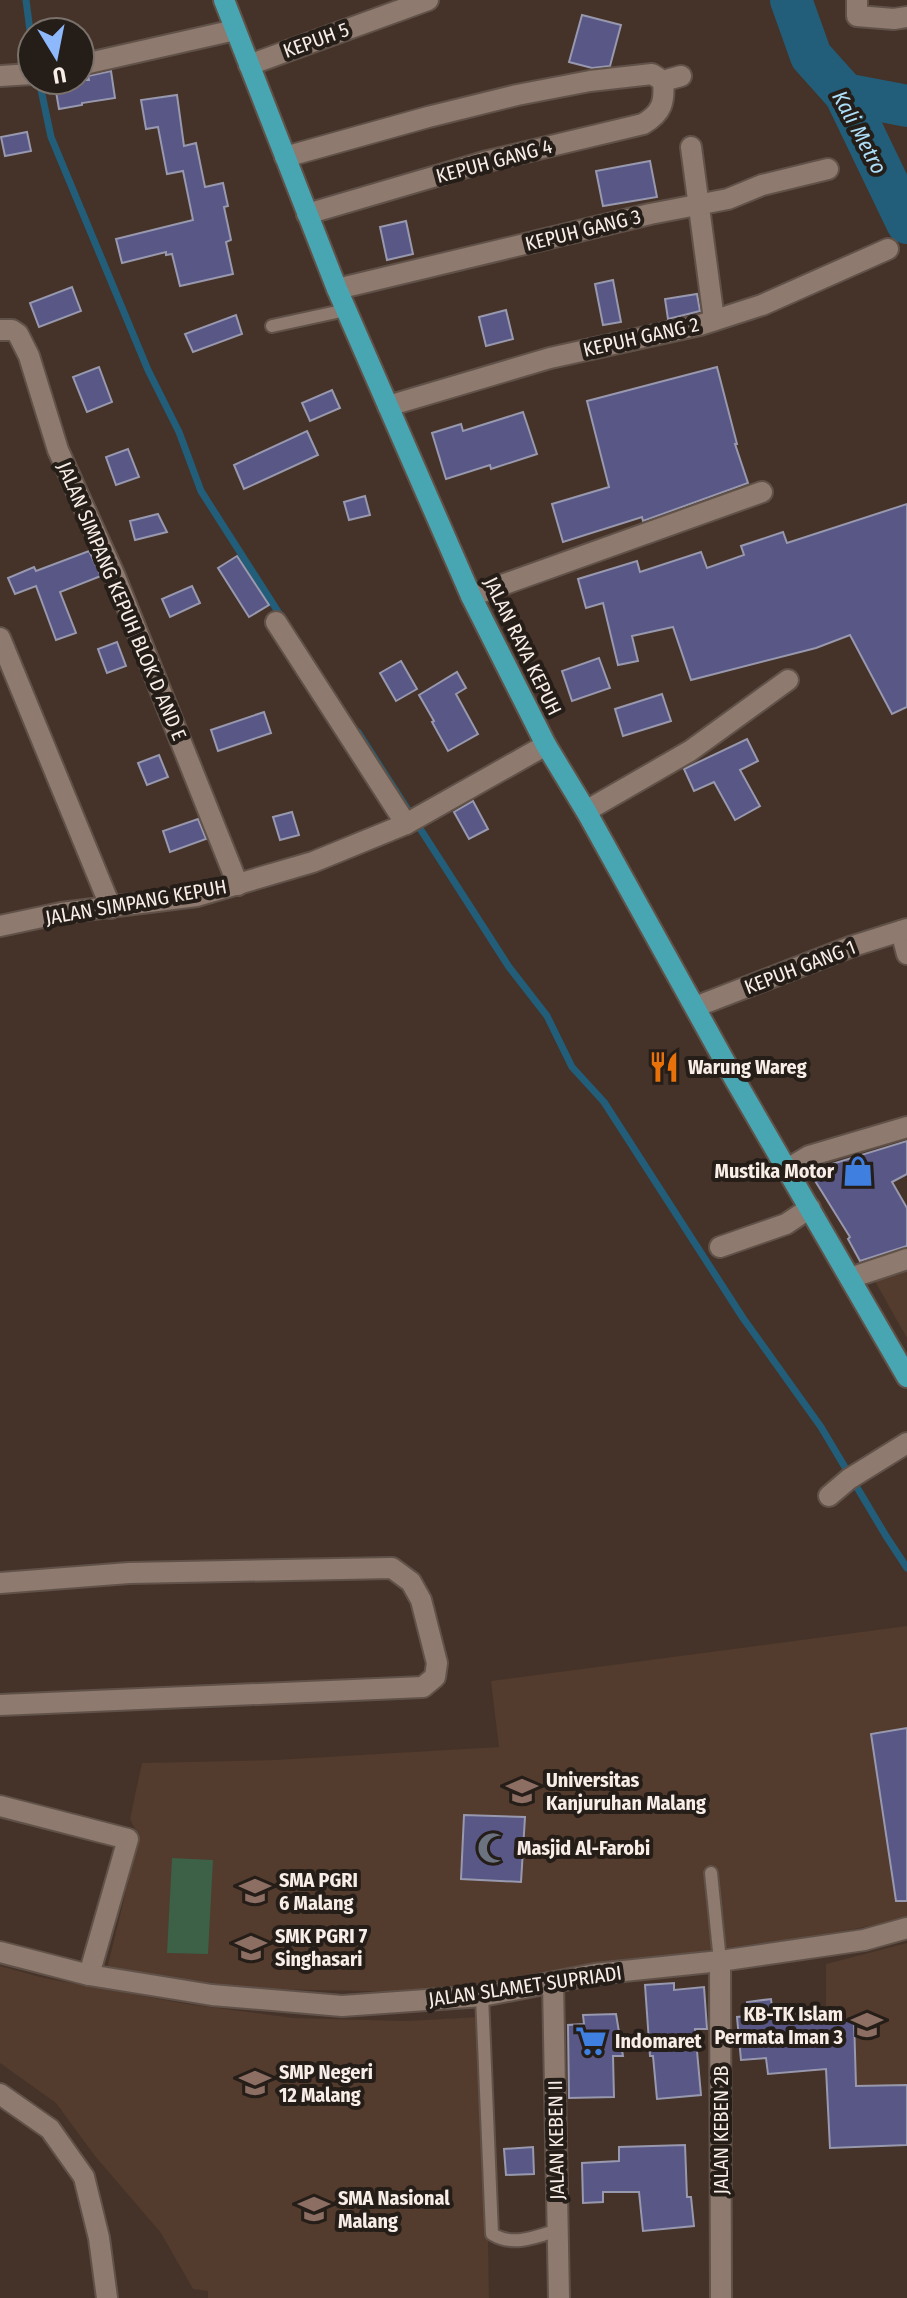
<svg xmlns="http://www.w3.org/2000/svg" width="907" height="2298" font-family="'Fira Sans Condensed',sans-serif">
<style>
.built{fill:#533b2d}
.pitch{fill:#3c6146}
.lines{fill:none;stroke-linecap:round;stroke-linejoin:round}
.stream{stroke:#225e79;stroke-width:7}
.river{stroke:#225e79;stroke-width:42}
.building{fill:#585786;stroke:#9898ae;stroke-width:2}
.service-casing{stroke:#615249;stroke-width:16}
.minor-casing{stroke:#615249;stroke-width:24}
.primary-casing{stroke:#615249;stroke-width:24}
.service{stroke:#8e7a6e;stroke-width:12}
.minor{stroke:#8e7a6e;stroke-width:20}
.primary{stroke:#47a6b2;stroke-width:20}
.labels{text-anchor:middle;stroke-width:8;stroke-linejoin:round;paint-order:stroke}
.street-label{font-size:20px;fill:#f9eee7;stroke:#251d18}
.poi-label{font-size:20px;font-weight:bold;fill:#f9eee7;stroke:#251d18;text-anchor:start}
.water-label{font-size:22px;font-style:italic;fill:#acdef8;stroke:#251d18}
</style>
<rect width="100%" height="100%" fill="#453329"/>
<g class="built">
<path d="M907,1265V1338L872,1276Z"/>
<path d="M907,1626V1919L816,1936L592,1965L493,1985L420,1992L259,1989L107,1969L139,1837L130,1819L142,1763L275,1760L499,1747L491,1681Z"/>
<path d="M907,1943V2085H826V1964Z"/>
<path d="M0,1966L44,1978L187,2004L293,2018L406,2021L479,2017L487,2186L489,2298H208V2291L193,2289L161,2233L95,2156L56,2103L0,2063Z"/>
</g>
<path class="pitch" d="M172,1858L213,1860L208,1954L167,1953Z"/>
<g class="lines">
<g class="stream">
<path d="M26,0L32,46"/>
<path d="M39,80L51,137L148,370L179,432L201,491L282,618"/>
<path d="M358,732L509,967L547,1016L572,1067L604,1102L743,1318L821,1427L886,1536L907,1568"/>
</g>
<g class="river">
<path d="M791,0L811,56L845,94L907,223"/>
<path d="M845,94L907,106"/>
</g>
</g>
<g class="building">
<path d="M582,15L621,25L610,66L592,68L569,62Z"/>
<path d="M111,71L115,98L82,103V105L59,109L54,80H89L88,76Z"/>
<path d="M177,95L184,146L196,143L205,187L223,183L228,206L224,207L231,240L226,242L233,274L180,286L172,254L166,255V252L122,263L116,239L193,220L183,171L167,174L158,127L146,129L141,100Z"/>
<path d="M27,132L31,151L5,156L1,137Z"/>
<path d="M650,161L657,197L603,206L596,171Z"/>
<path d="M406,221L413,254L387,260L380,227Z"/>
<path d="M613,280L621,322L603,325L595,284Z"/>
<path d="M72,287L81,311L39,327L30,303Z"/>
<path d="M697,294L700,311L668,319L665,299Z"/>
<path d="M506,310L513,339L486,346L479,317Z"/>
<path d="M236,315L242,334L193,352L185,334Z"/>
<path d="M99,367L112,402L87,412L73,377Z"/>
<path d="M717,367L737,444H735L748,483L643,521L642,517L563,542L552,504L609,487L587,401Z"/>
<path d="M332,390L340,408L310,421L302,403Z"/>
<path d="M523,412L537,454L491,469L490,465L446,479L432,433L461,424L463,431Z"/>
<path d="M307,431L318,455L244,489L234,465Z"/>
<path d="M128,449L139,477L116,485L106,457Z"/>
<path d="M365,496L370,515L349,520L344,502Z"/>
<path d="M907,504V707L892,714L850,635L816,648L691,680L673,627L632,636L638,661L618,665L603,603L586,608L578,579L637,561L640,572L701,552L707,568L744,555L741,546L783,532L787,543Z"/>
<path d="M158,514L167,532L135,540L130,521Z"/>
<path d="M89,551L101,576L60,592L76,633L56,640L36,586L15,594L8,578L34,567L36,571Z"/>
<path d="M237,556L269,605L249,617L218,568Z"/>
<path d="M192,586L200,603L170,617L162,599Z"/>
<path d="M117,642L126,666L107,673L98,649Z"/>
<path d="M599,658L610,688L572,701L562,671Z"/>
<path d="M401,661L417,689L396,701L380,673Z"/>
<path d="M457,672L466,688L456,694L478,734L448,751L432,722L434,721L419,695Z"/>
<path d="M662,694L671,721L623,736L615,709Z"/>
<path d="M264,712L271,733L218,751L211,730Z"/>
<path d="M747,739L758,761L740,770L760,806L735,820L714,782L694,791L684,769Z"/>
<path d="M159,755L168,777L147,785L138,763Z"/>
<path d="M473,801L488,829L469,839L454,812Z"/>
<path d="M292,812L299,835L280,840L273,817Z"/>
<path d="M198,819L206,839L170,852L163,831Z"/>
<path d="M907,1141V1174L892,1182L907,1208V1246L860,1261L848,1239L850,1237L809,1171Z"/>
<path d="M907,1728V1901H896L871,1734Z"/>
<path d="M464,1815L525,1817L521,1882L461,1879Z"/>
<path d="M674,1983V1990L704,1987L707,2029H695L701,2095L657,2099L653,2056H650L645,1985Z"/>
<path d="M771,1999L773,2016L797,2014V2022L854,2019L856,2086L907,2085V2145L830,2148L826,2069L768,2074L766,2058L741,2060L737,2017L748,2016L747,2002Z"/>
<path d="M616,2014L623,2056H613L614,2097L569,2098L568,2025L584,2024L583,2015Z"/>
<path d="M685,2145L687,2197H691L694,2226L643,2231L639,2192H603V2202L583,2203L582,2163L619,2161V2147Z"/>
<path d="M533,2147L534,2174L506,2175L504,2149Z"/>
</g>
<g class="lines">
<defs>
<g id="service">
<path d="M272,326L346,310"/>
<path d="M711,1873L720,1961"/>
<path d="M482,1996L492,2234C513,2247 536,2237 558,2230"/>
</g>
<g id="minor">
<path d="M857,0V16L894,19L907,17"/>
<path d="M80,65L235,30"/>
<path d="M249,65L428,0"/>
<path d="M0,76L32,74"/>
<path d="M691,147L714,320"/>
<path d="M285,157L428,117L517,95L590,81L652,74L663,81L681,76"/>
<path d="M307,214L484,162L643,124C662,113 665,102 663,81"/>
<path d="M337,289L650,214L728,199L762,185L828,169"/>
<path d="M0,330H12L18,334L29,356L58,450L114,574L238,885"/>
<path d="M388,406L550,358L700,325L762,305L888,249"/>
<path d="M471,596L762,492"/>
<path d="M276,622L406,824"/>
<path d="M0,638L111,908"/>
<path d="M586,811L690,751L788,680"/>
<path d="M0,926L61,913L197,896L313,862L406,824L546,745"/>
<path d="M901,931L907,954"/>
<path d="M695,1007L850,947L907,929"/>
<path d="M787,1169L809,1156L907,1127"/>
<path d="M720,1247L786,1224L810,1208"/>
<path d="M850,1278L907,1259"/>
<path d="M829,1496L849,1479L907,1443"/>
<path d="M0,1583L129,1573L392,1568L411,1582L421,1600L437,1663L435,1677L423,1687L0,1705"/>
<path d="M0,1806L128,1839L89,1975"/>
<path d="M0,1952L89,1975L212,1995L342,2006L482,1996L595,1974L720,1961L864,1940L907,1928"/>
<path d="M720,1961L721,2298"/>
<path d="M553,1983L559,2298"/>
<path d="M0,2094L50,2129L84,2177L99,2238L107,2298"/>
</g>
<path id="primary" d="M224,0L337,289L471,596L546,745L586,811L735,1080L907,1377"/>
</defs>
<use href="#service" class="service-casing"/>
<use href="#minor" class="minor-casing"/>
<use href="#primary" class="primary-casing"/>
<use href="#service" class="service"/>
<use href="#minor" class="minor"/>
<use href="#primary" class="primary"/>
</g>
<defs>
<symbol id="restaurant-bare" viewBox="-9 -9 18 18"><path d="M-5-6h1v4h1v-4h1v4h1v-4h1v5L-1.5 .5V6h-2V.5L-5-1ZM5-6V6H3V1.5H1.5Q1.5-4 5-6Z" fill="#e8710a" stroke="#251d18" stroke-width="2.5" paint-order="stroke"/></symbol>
<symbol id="shop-bare" viewBox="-9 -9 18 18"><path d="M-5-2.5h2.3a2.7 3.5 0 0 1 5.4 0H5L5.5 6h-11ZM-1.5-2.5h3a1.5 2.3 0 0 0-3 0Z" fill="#3f7fe0" stroke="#251d18" stroke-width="2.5" paint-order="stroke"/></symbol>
<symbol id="university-bare" viewBox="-9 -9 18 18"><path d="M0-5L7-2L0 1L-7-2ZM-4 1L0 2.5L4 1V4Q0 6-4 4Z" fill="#8d6e63" stroke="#251d18" stroke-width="2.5" paint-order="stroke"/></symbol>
<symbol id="mosque-bare" viewBox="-9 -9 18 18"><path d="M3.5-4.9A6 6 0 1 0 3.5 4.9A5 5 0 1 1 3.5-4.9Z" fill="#6b7280" stroke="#251d18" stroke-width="2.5" paint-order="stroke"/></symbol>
<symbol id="school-bare" viewBox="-9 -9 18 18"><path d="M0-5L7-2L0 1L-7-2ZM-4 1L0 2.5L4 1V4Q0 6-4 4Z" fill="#8d6e63" stroke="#251d18" stroke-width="2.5" paint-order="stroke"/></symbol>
<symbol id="supermarket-bare" viewBox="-9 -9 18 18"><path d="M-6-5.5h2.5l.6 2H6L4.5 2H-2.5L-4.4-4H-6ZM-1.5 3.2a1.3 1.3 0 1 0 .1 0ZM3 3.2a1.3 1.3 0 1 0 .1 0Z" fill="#3f7fe0" stroke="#251d18" stroke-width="2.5" paint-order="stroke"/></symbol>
</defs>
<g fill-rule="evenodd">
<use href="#restaurant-bare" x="642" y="1045" width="44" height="44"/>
<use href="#shop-bare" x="836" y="1149" width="44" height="44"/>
<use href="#university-bare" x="500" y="1769" width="44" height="44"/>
<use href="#mosque-bare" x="471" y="1826" width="44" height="44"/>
<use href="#school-bare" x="233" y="1869" width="44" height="44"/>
<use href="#school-bare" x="229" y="1926" width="44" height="44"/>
<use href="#school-bare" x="845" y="2003" width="44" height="44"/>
<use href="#supermarket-bare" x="569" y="2019" width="44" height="44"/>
<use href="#school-bare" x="233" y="2061" width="44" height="44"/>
<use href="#school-bare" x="292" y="2187" width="44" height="44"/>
</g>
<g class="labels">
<g class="street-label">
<text transform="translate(316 40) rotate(-20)" y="7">KEPUH 5</text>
<text transform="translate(494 161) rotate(-15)" y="7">KEPUH GANG 4</text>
<text transform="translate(583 230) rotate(-14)" y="7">KEPUH GANG 3</text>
<text transform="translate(641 337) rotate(-13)" y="7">KEPUH GANG 2</text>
<text transform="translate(122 601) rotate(67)" y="7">JALAN SIMPANG KEPUH BLOK D AND E</text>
<text transform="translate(523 646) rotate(64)" y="7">JALAN RAYA KEPUH</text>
<text transform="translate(136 902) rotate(-10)" y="7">JALAN SIMPANG KEPUH</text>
<text transform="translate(800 967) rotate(-21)" y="7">KEPUH GANG 1</text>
<text transform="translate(525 1986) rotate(-8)" y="7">JALAN SLAMET SUPRIADI</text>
<text transform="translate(721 2130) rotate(-90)" y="7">JALAN KEBEN 2B</text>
<text transform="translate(556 2140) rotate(-91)" y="7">JALAN KEBEN II</text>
</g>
<g class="poi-label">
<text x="688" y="1074">Warung Wareg</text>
<text x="834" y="1178" text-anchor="end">Mustika Motor</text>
<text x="546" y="1787">Universitas<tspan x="546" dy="23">Kanjuruhan Malang</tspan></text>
<text x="517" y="1855">Masjid Al-Farobi</text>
<text x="279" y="1887">SMA PGRI<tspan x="279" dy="23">6 Malang</tspan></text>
<text x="275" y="1943">SMK PGRI 7<tspan x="275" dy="23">Singhasari</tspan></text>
<text x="843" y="2021" text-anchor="end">KB-TK Islam<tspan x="843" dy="23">Permata Iman 3</tspan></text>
<text x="615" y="2048">Indomaret</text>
<text x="279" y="2079">SMP Negeri<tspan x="279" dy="23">12 Malang</tspan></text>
<text x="338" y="2205">SMA Nasional<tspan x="338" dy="23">Malang</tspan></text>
</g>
<g class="water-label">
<text transform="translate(860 132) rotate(62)" y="8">Kali Metro</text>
</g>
</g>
<g transform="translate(56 56) rotate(170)"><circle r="38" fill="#251d18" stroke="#7a716b" stroke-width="2"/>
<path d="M0-6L14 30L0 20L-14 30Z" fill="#8db9fc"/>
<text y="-12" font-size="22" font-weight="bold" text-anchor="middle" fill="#f9eee7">U</text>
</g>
</svg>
